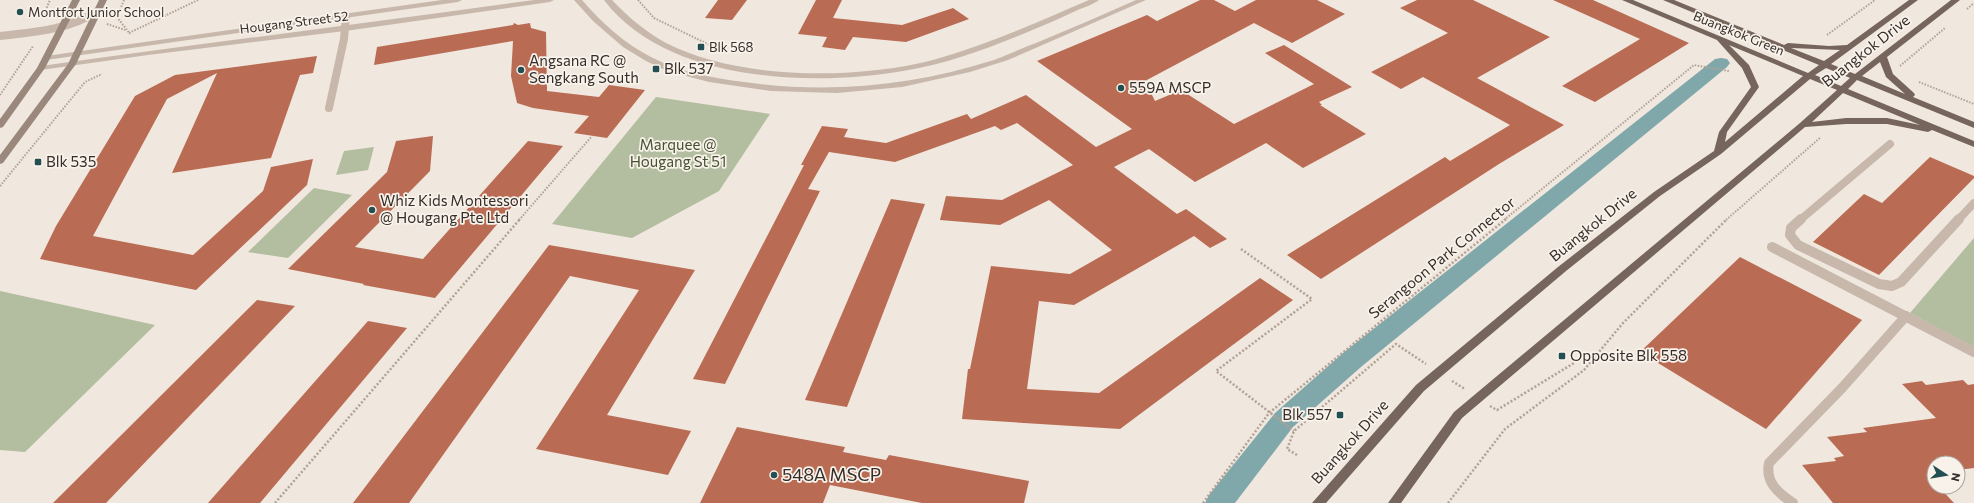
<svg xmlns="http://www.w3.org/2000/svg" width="1974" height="503" font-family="Commissioner,sans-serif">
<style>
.green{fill:#b3bd9f}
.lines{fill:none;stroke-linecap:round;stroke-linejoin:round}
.canal{fill:#80a8aa;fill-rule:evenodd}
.building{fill:#b96c53}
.path-far1{stroke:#b2a295;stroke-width:2;stroke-dasharray:1.5 1.5;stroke-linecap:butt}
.path{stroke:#b2a295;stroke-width:2.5;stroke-dasharray:2 2;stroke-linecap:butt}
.service-far1{stroke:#c7b8ab;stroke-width:8}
.service{stroke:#c7b8ab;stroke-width:10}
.minor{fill:#c7b8ab;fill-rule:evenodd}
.secondary{fill:#9a887d;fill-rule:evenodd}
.primary{fill:#75655c;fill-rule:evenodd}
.poi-dot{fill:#234f52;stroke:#f8f2ea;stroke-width:1.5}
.labels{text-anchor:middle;stroke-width:3.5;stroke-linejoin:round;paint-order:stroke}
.far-poi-label{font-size:13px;fill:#352d29;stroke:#f8f2ea;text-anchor:start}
.far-street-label{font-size:13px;fill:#352d29;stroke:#f8f2ea}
.street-label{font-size:15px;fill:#352d29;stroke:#f8f2ea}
.poi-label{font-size:15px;fill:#352d29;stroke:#f8f2ea;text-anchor:start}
.park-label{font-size:15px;fill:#445130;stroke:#f8f2ea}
.near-poi-label{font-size:18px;fill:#352d29;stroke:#f8f2ea;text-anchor:start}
</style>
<rect width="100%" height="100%" fill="#f0e7de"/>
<g class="green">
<path d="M656,97L770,114L719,191L632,238L552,224Z"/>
<path d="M374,147L368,170L336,175L344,151Z"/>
<path d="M314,188L352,195L288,258L248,252Z"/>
<path d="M1974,238V347L1910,313Z"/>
<path d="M0,291L155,325L25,452L0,450Z"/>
</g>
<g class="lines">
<path class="canal" d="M1721,58L1727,59L1730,63L1727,67L1361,367L1293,427L1235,503H1205L1209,495L1275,413L1343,353L1715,59Z"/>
</g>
<g class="building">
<path d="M718,0H747L732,20L705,18Z"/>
<path d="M816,0H842L833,18L902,25L953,8L969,19L906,42L853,37L845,50L822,47L827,37L798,34Z"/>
<path d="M1200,0H1214L1235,11L1256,0H1317L1345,14L1292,43L1254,23L1145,81L1155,101L1181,90L1234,124L1314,84L1265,53L1284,45L1352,87L1319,102L1322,105H1320L1366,134L1303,168L1266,143L1195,182L1149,149L1114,167L1177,214L1186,209L1227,239L1210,248L1194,236L1074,305L1039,301L1027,389L1099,393L1260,278L1293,300L1120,429L962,419L968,369H970L991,266L1070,274L1112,250L1049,200L1000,225L940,220L946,196L1002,200L1073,165L1017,123L1001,130L995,126L895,162L829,152L808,189L820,191L725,384L693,379L804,165H801L822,126L848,129L844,137L886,143L967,114L971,119L1026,95L1096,147L1132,129L1037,61L1147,15L1157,21Z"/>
<path d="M1417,0H1473L1550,37L1477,78L1564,125L1499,164L1321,279L1287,255L1445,157L1450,161L1510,125L1423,77L1401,89L1371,72L1448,33L1400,8Z"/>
<path d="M1553,0H1593L1689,43L1595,102L1562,86L1640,39Z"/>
<path d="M514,23L518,25L530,23L531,28L546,32L547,91L599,97L609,85L645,90L607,138L574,133L589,116L533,108L517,103L511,76L513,41L374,65L377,47L513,25Z"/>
<path d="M317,56L313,73L300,75L271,158L172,173L217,73L167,99L93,236L193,255L263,191L271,167L313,159L307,185L196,290L40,259L56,226L135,96L175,75Z"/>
<path d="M433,136L430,171L355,247L423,259L528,141L563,146L435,298L363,285L364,284L288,269L387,172L396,141Z"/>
<path d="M1930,157L1974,176V178L1879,275L1813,242L1864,194L1882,203Z"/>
<path d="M891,199L925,204L847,407L805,400Z"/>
<path d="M549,245L695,270L607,415L691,431L668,475L536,449L639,290L570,276L409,503H353Z"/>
<path d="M1740,257L1862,320L1766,429L1640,352Z"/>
<path d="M257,300L295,306L106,503H53Z"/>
<path d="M368,321L407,328L260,503H208Z"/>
<path d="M1963,380L1968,385L1974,384V468L1958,470V463H1934V474H1928L1934,481V487H1939L1954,503H1833L1802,465L1836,461L1834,458L1844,456L1827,437L1867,432L1863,428L1936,418L1902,384L1922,381L1926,385Z"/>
<path d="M737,427L845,447L843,452L886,460L889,455L1029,481L1024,503H922L830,485L823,503H700Z"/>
</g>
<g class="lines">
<g class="path-far1">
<path d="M124,0L117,17L130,34"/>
<path d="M638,0L654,18L718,49"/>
<path d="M1967,9L1974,3"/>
<path d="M43,16L50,0"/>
<path d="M107,24L125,30"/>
<path d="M129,33L198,0"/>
<path d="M1827,35L1875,0"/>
<path d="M1900,66L1945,28"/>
<path d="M1919,82L1974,104"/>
<path d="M0,95L33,46"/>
<path d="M0,186L85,82L102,74"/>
<path d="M519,220L592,136"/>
<path d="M1504,220L1694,65L1729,71"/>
<path d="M1726,220L1821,137"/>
</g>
<g class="path">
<path d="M1241,249L1312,299L1216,371L1294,431"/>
<path d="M1452,381L1465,389"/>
<path d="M1490,406L1497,410L1574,363"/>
<path d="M1297,455L1287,449L1294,431L1396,344L1426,364"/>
<path d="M275,503L520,219"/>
<path d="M1203,503L1269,413L1506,219"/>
<path d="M1448,503L1505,429L1584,370L1623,323L1727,219"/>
</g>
<g class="service-far1">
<path d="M0,36C35,32 68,30 98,11"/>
<path d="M329,108L344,39L346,16"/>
<path d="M1800,220L1890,144"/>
<path d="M1958,220L1974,203"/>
</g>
<g class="service">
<path d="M1801,219L1791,228L1790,235L1798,245L1879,284L1892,286L1901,282L1959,219"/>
<path d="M1772,247L1974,352"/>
<path d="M1793,503C1778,493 1765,482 1769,463L1842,388L1906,316"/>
</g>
<g class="minor">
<path d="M442,0H462L458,2L46,60L42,58L46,56Z"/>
<path d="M534,0H554L550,2L345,31L148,55L41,70L37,68L41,66C205,43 370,23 534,0Z"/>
<path d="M574,0H582C602,23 624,43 651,57C680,72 712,78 744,82C829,94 912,86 994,60C1008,55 1022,48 1036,43C1069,29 1103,15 1136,0H1146L1008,60L970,72L902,87L837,93L771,91L709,82L667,71L646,61L623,47L593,21Z"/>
<path d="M604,0H612C628,17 646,32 666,43C738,80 856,80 933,60C987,45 1038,22 1089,0H1099C1094,4 1086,7 1080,9C1063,17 1047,24 1030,31C989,48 947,64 903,71C811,87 666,82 604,0Z"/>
</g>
<g class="secondary">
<path d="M72,0H80L45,68L3,127L0,128V119L37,68Z"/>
<path d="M99,0H107L76,64L3,163L0,164V155L68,64Z"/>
</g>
<path class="primary" d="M1622,0H1633L1808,73L1819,65L1663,0H1674L1784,45L1788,43L1829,46L1847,45L1909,0H1918L1831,64L1855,74L1951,0H1960L1887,57L1893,74L1914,93L1915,95L1913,97L1974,122V128L1857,80L1848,89L1974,141V147L1932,130L1928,132L1887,124H1846L1805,127L1462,418L1401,503H1388L1454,412L1800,123L1837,90L1810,79L1721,154L1660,196L1566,271L1424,391L1326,503H1312L1416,385L1558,267L1654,192L1714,151L1719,132L1751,87L1742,68L1717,40ZM1729,45L1803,76L1725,142L1727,132L1759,87L1749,65ZM1791,48L1840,50L1824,61ZM1880,62L1886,77L1905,94L1862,76ZM1826,68L1850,78L1841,86L1815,75ZM1843,93L1920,125L1887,118H1846L1812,122Z"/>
</g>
<g class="poi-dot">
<circle cx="20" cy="12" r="4"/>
<rect x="697" y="43" width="8" height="8" rx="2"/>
<rect x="652" y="65" width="8" height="8" rx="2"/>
<circle cx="521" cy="70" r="4"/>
<circle cx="1121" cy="88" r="4"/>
<rect x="34" y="158" width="8" height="8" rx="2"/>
<circle cx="372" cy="210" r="4"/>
<rect x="1558" y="352" width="8" height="8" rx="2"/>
<rect x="1336" y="411" width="8" height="8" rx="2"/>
<circle cx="774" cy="475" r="4"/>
</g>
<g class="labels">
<g class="far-poi-label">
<text x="28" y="17">Montfort Junior School</text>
<text x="709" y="52">Blk 568</text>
</g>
<g class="far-street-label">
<text transform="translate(294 22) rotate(-7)" y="5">Hougang Street 52</text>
<text transform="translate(1739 33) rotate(22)" y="5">Buangkok Green</text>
</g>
<g class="street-label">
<text transform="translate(1866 51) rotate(-38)" y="5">Buangkok Drive</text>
<text transform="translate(1593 225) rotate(-39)" y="5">Buangkok Drive</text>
<text transform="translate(1442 258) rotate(-39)" y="5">Serangoon Park Connector</text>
<text transform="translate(1350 442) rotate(-48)" y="5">Buangkok Drive</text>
</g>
<g class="poi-label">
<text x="529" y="66">Angsana RC @<tspan x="529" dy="17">Sengkang South</tspan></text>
<text x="664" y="74">Blk 537</text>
<text x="1129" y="93">559A MSCP</text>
<text x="46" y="167">Blk 535</text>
<text x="380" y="206">Whiz Kids Montessori<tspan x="380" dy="17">@ Hougang Pte Ltd</tspan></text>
<text x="1570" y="361">Opposite Blk 558</text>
<text x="1332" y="420" text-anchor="end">Blk 557</text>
</g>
<g class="park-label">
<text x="678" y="150">Marquee @<tspan x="678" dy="17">Hougang St 51</tspan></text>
</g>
<g class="near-poi-label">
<text x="782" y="481">548A MSCP</text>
</g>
</g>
<g transform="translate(1946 475) rotate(102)"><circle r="19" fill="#f8f2ea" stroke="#aaa39d"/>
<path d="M0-3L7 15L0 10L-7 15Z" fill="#234f52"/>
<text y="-6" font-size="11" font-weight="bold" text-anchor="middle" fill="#352d29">N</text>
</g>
</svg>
